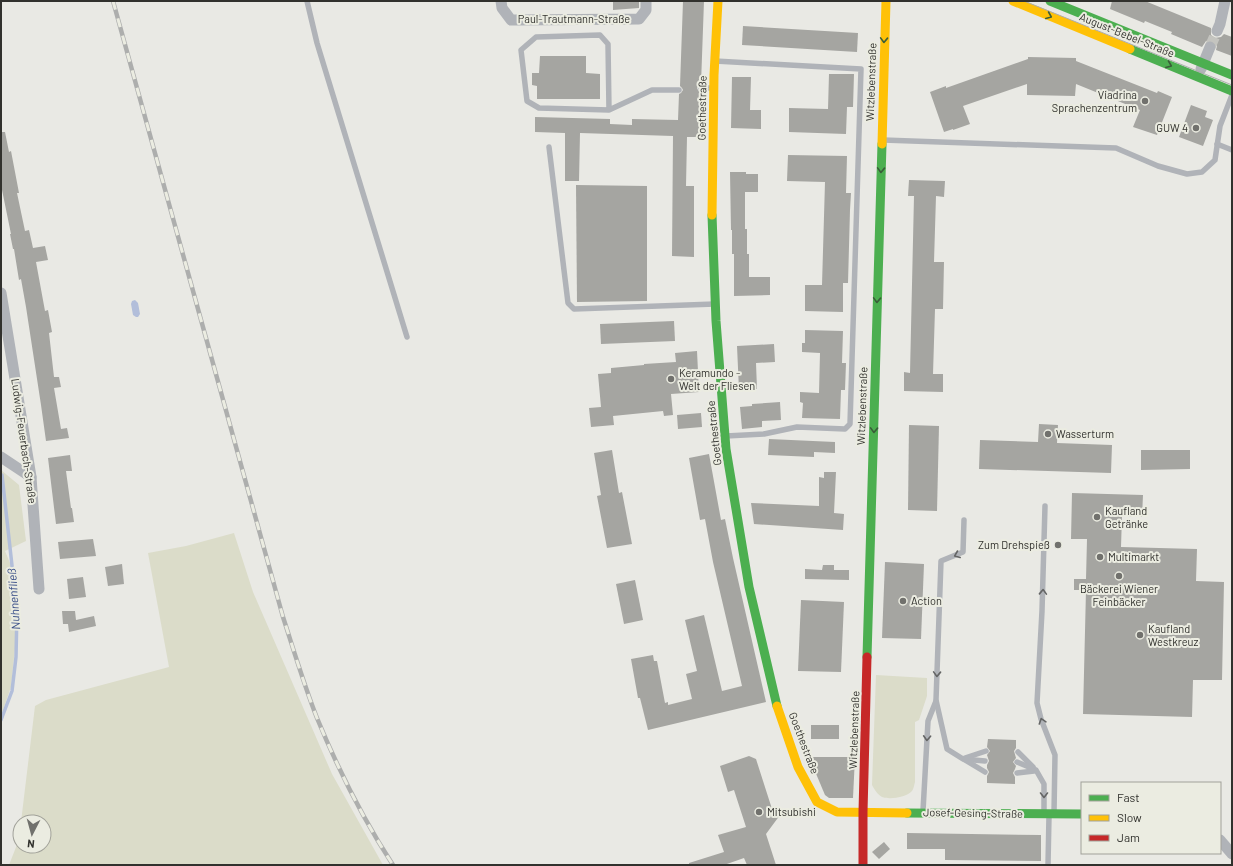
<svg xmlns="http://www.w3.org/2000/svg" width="1233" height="866" font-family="Barlow,sans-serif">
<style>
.green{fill:#dbdcc9}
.water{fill:#b2beda}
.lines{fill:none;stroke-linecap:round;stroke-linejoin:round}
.stream{stroke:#b2beda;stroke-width:3.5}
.building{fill:#a5a5a1}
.street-tunnel{stroke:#c4c4bf;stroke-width:11;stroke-dasharray:11 5.5;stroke-linecap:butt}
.lane{stroke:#b0b3b8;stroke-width:5.5}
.street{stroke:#b0b3b8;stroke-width:11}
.fast{stroke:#4caf50;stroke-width:9}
.slow{stroke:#ffc107;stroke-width:9}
.jam{stroke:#c62828;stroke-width:9}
.tram{stroke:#adaead;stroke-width:1}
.rail-casing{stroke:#adaead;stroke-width:4.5}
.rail{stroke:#ebece1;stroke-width:3;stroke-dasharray:9;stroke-linecap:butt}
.oneway{stroke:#3a5d39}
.oneway2{stroke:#646565}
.poi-dot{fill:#71716d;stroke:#ebece1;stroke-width:1.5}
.labels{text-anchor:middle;stroke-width:4;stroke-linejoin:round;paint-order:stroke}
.street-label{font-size:11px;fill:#31312d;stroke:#ebece1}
.poi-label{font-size:11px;fill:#31312d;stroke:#ebece1;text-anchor:start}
.water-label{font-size:12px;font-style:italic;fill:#3f548b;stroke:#ebece1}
</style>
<rect width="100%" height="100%" fill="#e9e9e4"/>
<g class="green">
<path d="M1,470L19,485L26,541L5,551L12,568L18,619L11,687L1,716Z"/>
<path d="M234,533L253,592L332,774L383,865H9L18,842L20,829V846H44V822H21L35,706L46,700L169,667L148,553L186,546Z"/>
<path d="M876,675L927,678V696L919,720L915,722V782C914,785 914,788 912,791C907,797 890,800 882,797C878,795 874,789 872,785Z"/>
</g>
<path class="water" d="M135,300L138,303L140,314L138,317H136L133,315L131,304L132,301Z"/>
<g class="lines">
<path class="stream" d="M1,720L12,691L16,657L17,611L2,475"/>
</g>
<g class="building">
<path d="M613,1H639V8L613,10Z"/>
<path d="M683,1H704L701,84L699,85L697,88L698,90L700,92L699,137H687L686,186H694V257L672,256L673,136L580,133L579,181H565V133L535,132V117L610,119V124L632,125V119L678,120L679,94L681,93L683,90L682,88L680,86Z"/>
<path d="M1112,1H1145L1211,28V35L1215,38L1221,37L1224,34L1232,37V56L1216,50L1217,46L1215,42L1212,40L1206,41L1202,47L1171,34L1172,32L1145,21L1144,23L1110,9Z"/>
<path d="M743,26L858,33L857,52L742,45Z"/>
<path d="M540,56H586V73L600,74V99H537V86L532,85V73H539Z"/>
<path d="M1028,57L1076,58V61L1157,93L1158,91L1172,97L1157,135L1133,127L1140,110L1076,84L1075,96L1027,95V84L963,106L970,124L953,130V129L944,132L930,92L946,86V88L1028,59Z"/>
<path d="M829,74H854L853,107H847L846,134L789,132V108L828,109Z"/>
<path d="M732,77H751L750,110H761V129L731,128Z"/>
<path d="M1191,105L1207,111L1205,117L1213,120L1203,146L1179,137Z"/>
<path d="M1,132H5L9,152L11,151L19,193H17L25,231L29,230L33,248L45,246L48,260L36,262L45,311L48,310L52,332L49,333L54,377H59L61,387L54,388L61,429L67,428L69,438L46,441L41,405L26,307L21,279L19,280L14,249H13L10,234H11L1,185Z"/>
<path d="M788,155L847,156L846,193H851L850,210L848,283H843V312L805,311V285H822L825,182L787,181Z"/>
<path d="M730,172H746V174H758V192H745V229H747V254H749V277H770V295L734,296V254H732V230H731Z"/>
<path d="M909,180L945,181L944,197L936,196L934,262H944L943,309H935L933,374H943V392L904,391V372L910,373L914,196H908Z"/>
<path d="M576,185L647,186V301L577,302Z"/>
<path d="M674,321L675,341L601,344L600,324Z"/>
<path d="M805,330L843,331L842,363H846L845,390H841L840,419L802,418L803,403L800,402V392L819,393L820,353L802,352V343H805Z"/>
<path d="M774,344L775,362L756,363L757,389L739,390L737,346Z"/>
<path d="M697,351L699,392L671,394L673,415L664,416L663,411L613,416L614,425L591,427L589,408L601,407L598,374L611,373V368L644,365V364L676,362L675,353Z"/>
<path d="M780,402L781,420L762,421V427L742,429L740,407L752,406V404Z"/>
<path d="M701,413L702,427L678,429L677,415Z"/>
<path d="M1039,424L1058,425L1057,443L1112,445L1111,473L979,469L980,440L1038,442Z"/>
<path d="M909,425L939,426L937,511L908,510Z"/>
<path d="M769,439L835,442V453L814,452V457L768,455Z"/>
<path d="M612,450L619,493L622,492L632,544L607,548L597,496L601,495L594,453Z"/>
<path d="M1141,450H1190V469L1141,470Z"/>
<path d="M709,454L721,520L725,519L733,558L766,702L648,730L640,698H638L631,659L653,655L654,661H657L665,703L668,702V705L692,699L686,674L697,671L685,620L704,615L722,691L742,686L713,562L705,519L700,520L689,458Z"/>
<path d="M70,455L72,471H66L71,508H72L74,522L56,524L48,458Z"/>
<path d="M824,472H836L834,513L844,514L843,530L754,524L751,503L819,506V477L824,478Z"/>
<path d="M1072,493L1143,495L1142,517L1122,516L1121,547L1197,549L1196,581L1224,582L1222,680H1193L1192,717L1083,714L1086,590H1074V579H1086L1087,539H1071Z"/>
<path d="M93,539L96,556L60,559L58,542Z"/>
<path d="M885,562L924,564L921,639L882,638Z"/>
<path d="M122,564L124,584L108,586L105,567Z"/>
<path d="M823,565H834V570H849V580L805,579V569L822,570Z"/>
<path d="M83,577L86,597L69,599L67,579Z"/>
<path d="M635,580L643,620L624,624L616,584Z"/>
<path d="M801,600L844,602L841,672L798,671Z"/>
<path d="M62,611H75L76,620L94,616L96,626L69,632L68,624H63Z"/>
<rect x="811" y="725" width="28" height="14"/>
<path d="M988,739L1016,740V748L1014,751L1016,758L1013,762L1016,766L1015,769L1013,773L1015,777V784L987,783V776L989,772L987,768V765L989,761L987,755L990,751L987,747Z"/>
<path d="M749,756L756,759L772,809L780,815L766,834L776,865H747L744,858L724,865H689V863L724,852L718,835L746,827L734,790L728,792L720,766Z"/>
<path d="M809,757H855L853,798H829L825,795Z"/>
<path d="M907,833L1041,835V861L945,860V849H907Z"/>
<path d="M884,842L890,849L879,859L872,852Z"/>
</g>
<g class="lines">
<path class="street-tunnel" d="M1210,47L1217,31"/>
<g class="lane">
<path d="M307,1L317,43L407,337"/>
<path d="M715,61L861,69L850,424L845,429L797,427L764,434L726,436"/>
<path d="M701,88H712"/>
<path d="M609,110L608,44L600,35L536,37L521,50L527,101L539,108L609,110L652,90H679"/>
<path d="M883,140L1116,148L1158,166L1187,174L1202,172L1215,160L1220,126L1232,95"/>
<path d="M1217,144L1232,150"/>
<path d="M549,147L568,303L574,309L715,304"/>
<path d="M1045,506L1042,611L1037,703L1041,719L1055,755L1054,813"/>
<path d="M964,520L963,552L941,561L936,700L947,749L963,759L985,761"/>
<path d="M1018,752L1033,767"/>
<path d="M965,758L986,751"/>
<path d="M965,760L985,772"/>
<path d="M1017,762L1036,770L1044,784V812"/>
<path d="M1017,773L1034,771"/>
<path d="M923,811L928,721L936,701"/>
<path d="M1048,865L1049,816"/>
</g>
<g class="street">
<path d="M501,1L502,8L511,20H517L639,19L646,10V1"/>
<path d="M1217,31L1220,24L1225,1"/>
<path d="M1201,69L1210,47"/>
<path d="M1,293L31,477L39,589"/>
<path d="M1,457L31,477"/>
<path d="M1220,840L1232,854"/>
</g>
<g class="fast">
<path d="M1050,1L1232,75"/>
<path d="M1130,49L1232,91"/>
<path d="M712,215L716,321L726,449L749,587L777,706"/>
<path d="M867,657L882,144"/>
<path d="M907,813L1082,814"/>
</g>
<g class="slow">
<path d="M1013,1L1130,49"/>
<path d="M882,144L886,1"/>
<path d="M712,215L714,75L718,1"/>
<path d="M777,706L798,767L817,802L837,812L907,813"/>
</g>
<path class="jam" d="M863,865V812L867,657"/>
<path class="tram" d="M1024,1L1232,85"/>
<defs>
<path id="rail" d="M113,1L283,617C294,651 304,685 317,718C338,769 363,819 393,865"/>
</defs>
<use href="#rail" class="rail-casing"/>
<use href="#rail" class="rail"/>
</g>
<defs><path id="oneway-chevron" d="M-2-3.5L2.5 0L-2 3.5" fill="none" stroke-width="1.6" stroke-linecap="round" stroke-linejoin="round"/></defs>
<g class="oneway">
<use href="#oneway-chevron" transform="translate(1049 16) rotate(23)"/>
<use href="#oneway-chevron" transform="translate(884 40) rotate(92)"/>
<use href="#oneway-chevron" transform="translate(1169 65) rotate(22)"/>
<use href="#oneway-chevron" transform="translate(881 170) rotate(92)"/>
<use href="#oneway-chevron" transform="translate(877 300) rotate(92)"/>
<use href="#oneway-chevron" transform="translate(874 430) rotate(92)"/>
</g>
<g class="oneway2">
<use href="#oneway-chevron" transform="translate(957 555) rotate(158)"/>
<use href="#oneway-chevron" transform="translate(1043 592) rotate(-88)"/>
<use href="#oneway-chevron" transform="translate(937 674) rotate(92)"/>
<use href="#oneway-chevron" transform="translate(1042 721) rotate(-108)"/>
<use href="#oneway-chevron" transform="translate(927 738) rotate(93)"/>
<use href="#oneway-chevron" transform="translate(1044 795) rotate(90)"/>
</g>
<g class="poi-dot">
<circle cx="1145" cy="101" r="4"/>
<circle cx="1196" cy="128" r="4"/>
<circle cx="671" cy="379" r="4"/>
<circle cx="1048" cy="434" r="4"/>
<circle cx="1097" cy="517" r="4"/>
<circle cx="1058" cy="545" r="4"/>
<circle cx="1100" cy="557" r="4"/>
<circle cx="1119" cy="576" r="4"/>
<circle cx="903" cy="601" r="4"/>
<circle cx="1140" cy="635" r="4"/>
<circle cx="759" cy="812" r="4"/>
</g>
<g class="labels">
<g class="street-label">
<text x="574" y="23">Paul-Trautmann-Straße</text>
<text transform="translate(1127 35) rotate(22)" y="4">August-Bebel-Straße</text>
<text transform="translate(871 82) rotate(-88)" y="4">Witzlebenstraße</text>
<text transform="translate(702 108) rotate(-89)" y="4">Goethestraße</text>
<text transform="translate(862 406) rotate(-88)" y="4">Witzlebenstraße</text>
<text transform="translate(714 433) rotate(-96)" y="4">Goethestraße</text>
<text transform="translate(24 441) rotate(82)" y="4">Ludwig-Feuerbach-Straße</text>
<text transform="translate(854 730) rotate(-88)" y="4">Witzlebenstraße</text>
<text transform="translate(804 743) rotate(69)" y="4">Goethestraße</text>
<text transform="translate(973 813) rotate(1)" y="4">Josef-Gesing-Straße</text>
</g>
<g class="poi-label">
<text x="1137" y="99" text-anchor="end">Viadrina<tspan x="1137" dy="13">Sprachenzentrum</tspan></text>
<text x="1188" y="132" text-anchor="end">GUW 4</text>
<text x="679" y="377">Keramundo -<tspan x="679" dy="13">Welt der Fliesen</tspan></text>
<text x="1056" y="438">Wasserturm</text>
<text x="1105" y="515">Kaufland<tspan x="1105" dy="13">Getränke</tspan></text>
<text x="1050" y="549" text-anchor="end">Zum Drehspieß</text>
<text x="1108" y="561">Multimarkt</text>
<text x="1119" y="593" text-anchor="middle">Bäckerei Wiener<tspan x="1119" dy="13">Feinbäcker</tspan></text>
<text x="911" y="605">Action</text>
<text x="1148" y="633">Kaufland<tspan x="1148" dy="13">Westkreuz</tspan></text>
<text x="767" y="816">Mitsubishi</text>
</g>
<g class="water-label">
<text transform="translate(14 599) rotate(-94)" y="4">Nuhnenfließ</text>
</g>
</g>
<rect width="1233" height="866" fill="none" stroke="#31312d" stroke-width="4"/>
<rect x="1081" y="782" width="140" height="72" fill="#ebece1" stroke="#a1a199"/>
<rect x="1089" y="795" width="20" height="6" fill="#4caf50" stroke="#a1a199"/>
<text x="1117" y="802" font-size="12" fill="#31312d">Fast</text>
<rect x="1089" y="815" width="20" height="6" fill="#ffc107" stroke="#a1a199"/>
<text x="1117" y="822" font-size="12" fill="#31312d">Slow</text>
<rect x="1089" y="835" width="20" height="6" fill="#c62828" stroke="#a1a199"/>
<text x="1117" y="842" font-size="12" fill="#31312d">Jam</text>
<g transform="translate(32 834) rotate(186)"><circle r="19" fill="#ebece1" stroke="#a1a199"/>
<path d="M0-3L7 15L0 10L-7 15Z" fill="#71716d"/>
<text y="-6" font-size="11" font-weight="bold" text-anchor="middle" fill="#31312d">N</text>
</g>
</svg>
